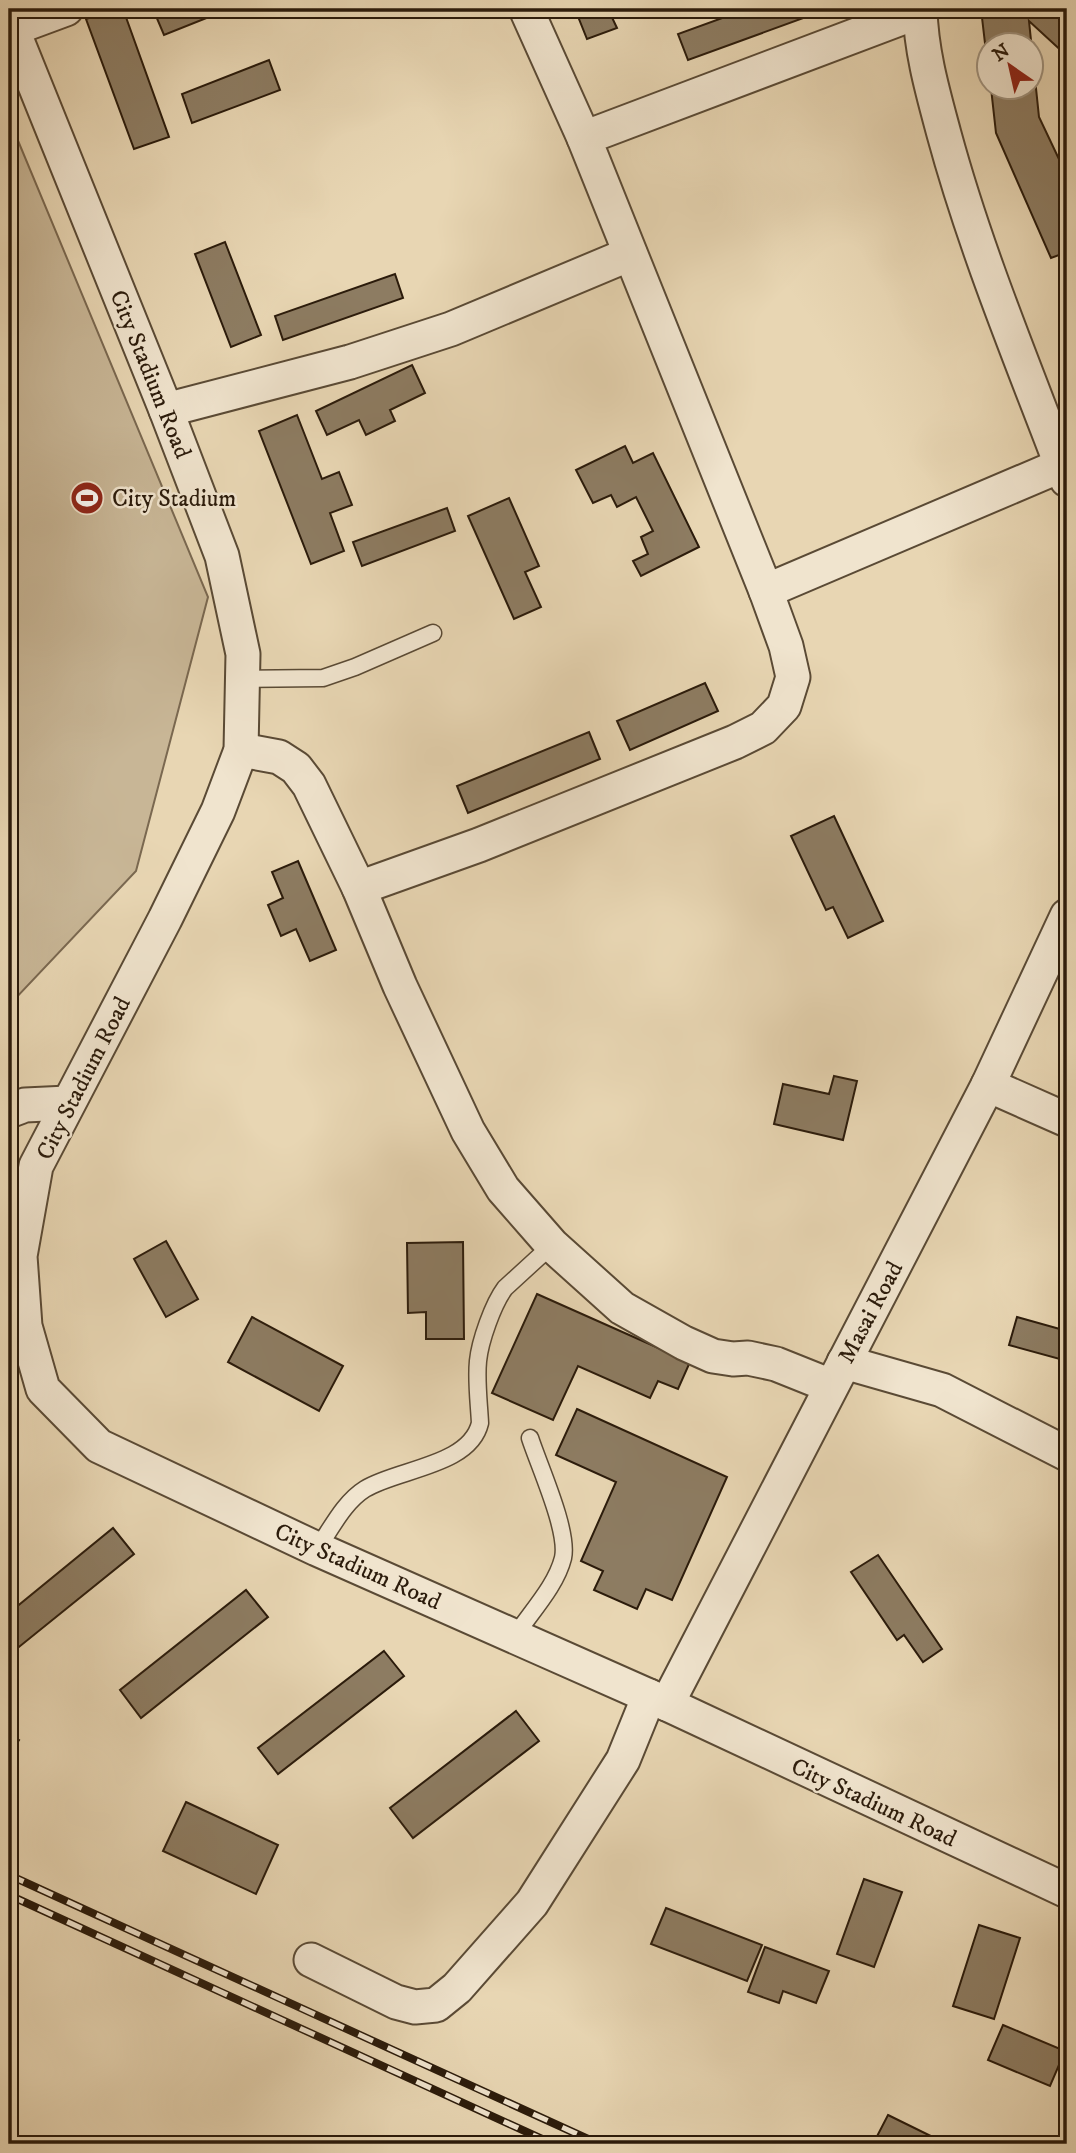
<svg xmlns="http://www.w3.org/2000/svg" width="1076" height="2153" font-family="'IM FELL DW Pica',serif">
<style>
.green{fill:#c8b696;stroke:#7a6850;stroke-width:2}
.building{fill:#8d7c62;stroke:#2b1b0b;stroke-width:2}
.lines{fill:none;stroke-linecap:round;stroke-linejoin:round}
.lane-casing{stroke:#5a4a35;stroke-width:19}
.street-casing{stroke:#5a4a35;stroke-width:37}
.lane{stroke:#f0e4ce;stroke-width:16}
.street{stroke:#f0e4ce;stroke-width:33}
.rail-casing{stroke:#2b1b0b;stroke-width:8}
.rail{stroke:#f0e4ce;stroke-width:5;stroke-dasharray:16;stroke-linecap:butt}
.labels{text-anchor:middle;stroke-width:5;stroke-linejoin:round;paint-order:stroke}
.street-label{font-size:24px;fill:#2b1b0b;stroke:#f0e4ce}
.poi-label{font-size:24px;fill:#2b1b0b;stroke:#f0e4ce;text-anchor:start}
</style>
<rect width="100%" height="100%" fill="#e8d6b3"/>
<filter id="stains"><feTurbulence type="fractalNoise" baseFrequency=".00286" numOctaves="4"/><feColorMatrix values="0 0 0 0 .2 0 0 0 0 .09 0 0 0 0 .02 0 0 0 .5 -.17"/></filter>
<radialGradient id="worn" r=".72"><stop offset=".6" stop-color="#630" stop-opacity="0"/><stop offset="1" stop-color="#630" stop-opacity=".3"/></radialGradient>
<path class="green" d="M9,119L208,597L136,871L14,1000L9,1002Z"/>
<g class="building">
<path d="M114,9H123L169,137L134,149L86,19Z"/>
<path d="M153,9H229L164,35Z"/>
<path d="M575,9H608L617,28L587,39Z"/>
<path d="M747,9H828L688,60L678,34Z"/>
<path d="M981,9H1067V56L1029,21L1039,117L1067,176V252L1051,258L996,133L991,88H1030V46H988V69Z"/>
<path d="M269,60L280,90L192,123L182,94Z"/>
<path d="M225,242L261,335L231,347L195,254Z"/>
<path d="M395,274L403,298L283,340L275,316Z"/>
<path d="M412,365L425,393L390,410L395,421L366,435L359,420L327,435L316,411Z"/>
<path d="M297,415L322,479L339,472L352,505L330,513L344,551L311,564L259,431Z"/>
<path d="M625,446L633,463L653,453L699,547L641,576L633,561L648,554L641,537L653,531L636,497L617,507L611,495L593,503L576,470Z"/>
<path d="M509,498L539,566L525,572L541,607L514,619L468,516Z"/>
<path d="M447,508L455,531L362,566L353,542Z"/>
<path d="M705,683L718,711L630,750L617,721Z"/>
<path d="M589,732L600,759L468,813L457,786Z"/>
<path d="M834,816L883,921L848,938L833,907L826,910L791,836Z"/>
<path d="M298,861L336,950L310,961L296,929L281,936L268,905L283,898L272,872Z"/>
<path d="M834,1076L857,1081L843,1140L774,1124L783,1084L829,1094Z"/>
<path d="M166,1241L198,1299L166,1317L134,1259Z"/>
<path d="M463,1242L464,1339H426V1312L408,1313L407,1243Z"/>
<path d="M537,1294L690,1362L678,1389L658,1381L650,1398L578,1366L553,1420L492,1393Z"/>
<path d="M252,1317L343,1366L319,1411L228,1362Z"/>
<path d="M1017,1317L1067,1331V1361L1009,1345Z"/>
<path d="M577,1409L727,1477L672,1600L646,1589L637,1609L594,1590L603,1571L581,1561L616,1482L556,1455Z"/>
<path d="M113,1528L134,1554L9,1655V1613Z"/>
<path d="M878,1555L942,1649L923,1662L904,1635L897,1640L851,1572Z"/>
<path d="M246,1590L268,1617L141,1718L120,1690Z"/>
<path d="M384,1651L404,1676L278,1774L258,1748Z"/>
<path d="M516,1711L539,1741L413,1838L390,1808Z"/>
<path d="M9,1734L19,1740L9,1755Z"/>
<path d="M186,1802L278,1845L256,1894L163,1851Z"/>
<path d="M864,1879L902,1892L874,1967L837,1954Z"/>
<path d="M666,1908L762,1945L747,1981L651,1944Z"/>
<path d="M979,1925L1020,1938L994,2019L953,2006Z"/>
<path d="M765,1947L829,1971L816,2003L783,1991L779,2003L748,1992Z"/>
<path d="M1003,2025L1065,2051L1050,2086L988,2060Z"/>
<path d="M888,2115L943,2142L942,2144H873Z"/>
</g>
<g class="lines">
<defs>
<g id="lane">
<path d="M242,679L323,678L355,667L433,633"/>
<path d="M317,1549C331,1529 344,1502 365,1489C397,1469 470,1466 480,1423C479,1403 476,1381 478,1361C480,1341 493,1304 505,1288L552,1245"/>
<path d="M515,1636C531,1612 556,1586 563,1558C569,1531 539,1466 530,1438"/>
</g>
<g id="street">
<path d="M526,9L584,138"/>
<path d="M920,9C921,52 933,93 944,134C976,252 1024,366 1067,480"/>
<path d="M9,21L166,410L222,556L243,654L241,750L218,811L165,919L36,1166L20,1256L25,1326L43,1389L99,1446L317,1549L667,1704L1067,1891"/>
<path d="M12,29L66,9"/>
<path d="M166,410L350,362L451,329L630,254"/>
<path d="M766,591L584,138L920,11"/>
<path d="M241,750L279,757L296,768L309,785L359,888L400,986L468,1131L503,1189L552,1245L622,1308L684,1343L713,1356L733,1359L748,1358L776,1364L831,1386"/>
<path d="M359,888L479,845L735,742L763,728L784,706L793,677L786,646L766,591L1062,465"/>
<path d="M988,1085L1067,1120"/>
<path d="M9,1111L25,1105L68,1103"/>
<path d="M844,1362L942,1390L1067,1454"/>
<path d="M667,1704L988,1085L1067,916"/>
<path d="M311,1960L396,2002L415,2007L436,2005L457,1988L532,1903L623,1760L649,1696"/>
</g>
</defs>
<use href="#lane" class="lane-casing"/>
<use href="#street" class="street-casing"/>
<use href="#lane" class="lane"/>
<use href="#street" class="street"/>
<defs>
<g id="rail">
<path d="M9,1875L599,2144"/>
<path d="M9,1895L553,2144"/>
</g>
</defs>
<use href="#rail" class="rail-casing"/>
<use href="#rail" class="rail"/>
</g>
<defs>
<symbol id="stadium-disc" viewBox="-11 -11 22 22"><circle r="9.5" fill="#8f2418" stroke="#f0e4ce"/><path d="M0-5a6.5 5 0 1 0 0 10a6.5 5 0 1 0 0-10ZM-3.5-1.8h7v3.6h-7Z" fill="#fff"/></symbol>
</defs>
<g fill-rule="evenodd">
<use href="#stadium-disc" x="68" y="479" width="38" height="38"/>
</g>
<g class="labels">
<g class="street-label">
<text transform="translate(151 374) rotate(68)" y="8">City Stadium Road</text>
<text transform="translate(83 1078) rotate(-63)" y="8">City Stadium Road</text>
<text transform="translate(870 1312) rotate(-62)" y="8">Masai Road</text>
<text transform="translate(358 1566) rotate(24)" y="8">City Stadium Road</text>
<text transform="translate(874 1802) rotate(25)" y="8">City Stadium Road</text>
</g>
<g class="poi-label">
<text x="112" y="506">City Stadium</text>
</g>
</g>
<rect width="1076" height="2153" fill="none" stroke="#e8d6b3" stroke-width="35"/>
<rect x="10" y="10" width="1055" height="2132" fill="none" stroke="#2b1b0b" stroke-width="3.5"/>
<rect x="18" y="18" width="1041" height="2118" fill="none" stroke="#2b1b0b" stroke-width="2"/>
<g transform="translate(1010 66) rotate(326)"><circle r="33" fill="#f0e4ce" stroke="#a19480" stroke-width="2"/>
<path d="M0-5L12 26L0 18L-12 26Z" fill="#8f2418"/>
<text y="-10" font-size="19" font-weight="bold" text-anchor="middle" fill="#2b1b0b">N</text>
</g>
<rect width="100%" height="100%" filter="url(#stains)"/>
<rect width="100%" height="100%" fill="url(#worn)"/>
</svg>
